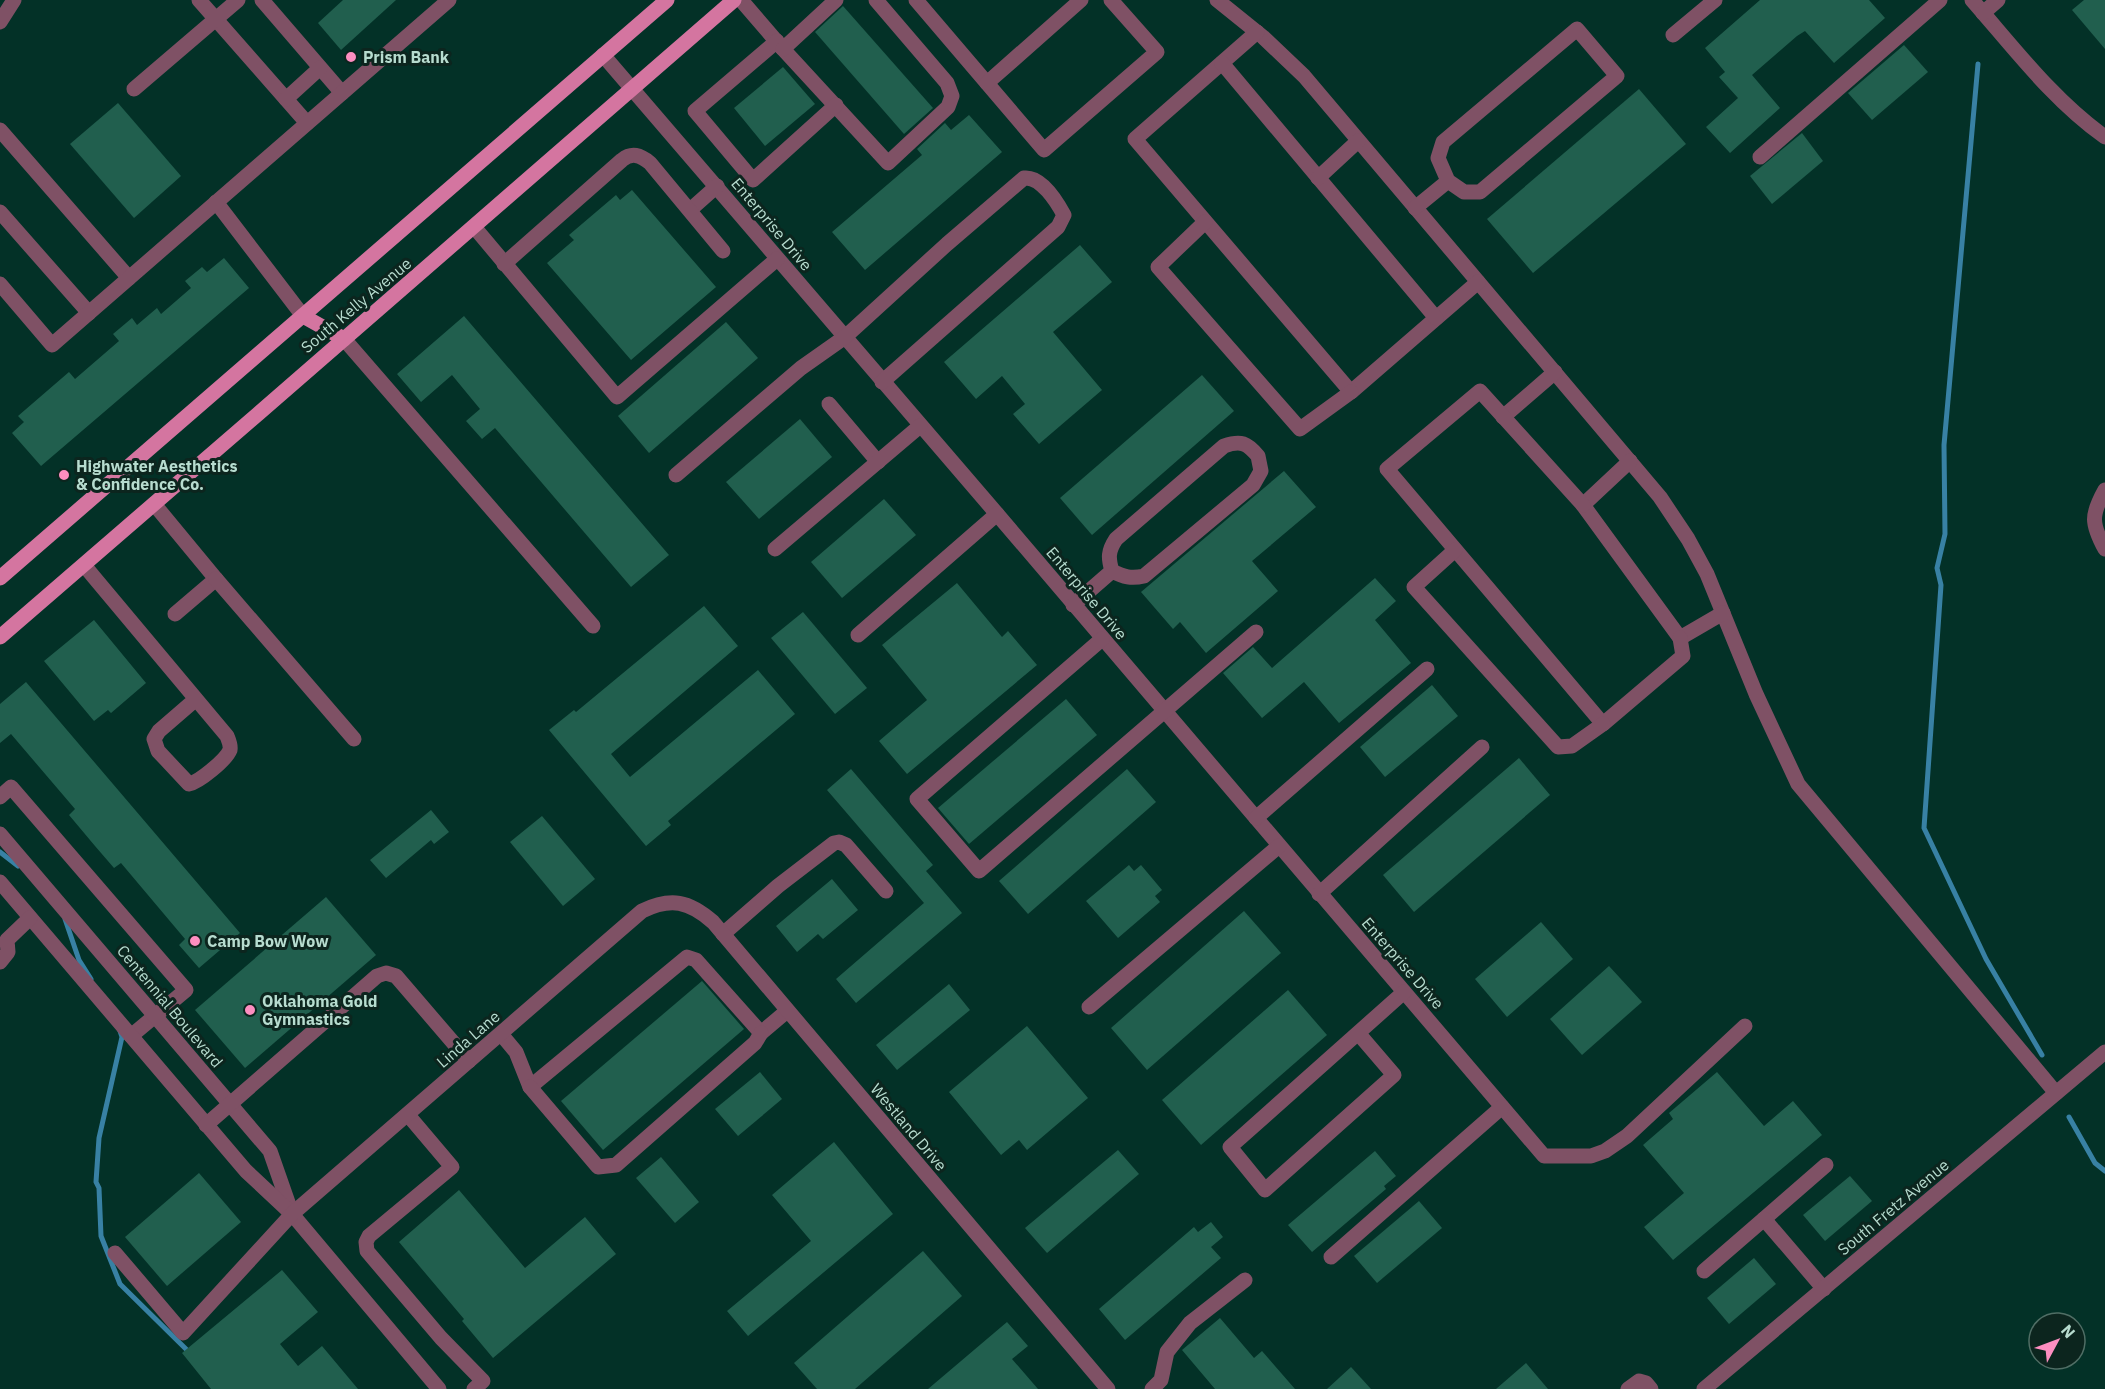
<svg xmlns="http://www.w3.org/2000/svg" width="2105" height="1389" font-family="'IBM Plex Sans',sans-serif">
<style>
.lines{fill:none;stroke-linecap:round;stroke-linejoin:round}
.stream{stroke:#3881a4;stroke-width:5}
.building{fill:#215f4e}
.minor{stroke:#7f5165;stroke-width:15}
.major{stroke:#d475a0;stroke-width:15}
.poi-dot{fill:#fd8ec0;stroke:#0c251e;stroke-width:2}
.labels{text-anchor:middle;stroke-width:6;stroke-linejoin:round;paint-order:stroke}
.poi-label{font-size:16px;font-weight:bold;fill:#b7dccf;stroke:#0c251e;text-anchor:start}
.street-label{font-size:16px;fill:#b7dccf;stroke:#0c251e}
</style>
<rect width="100%" height="100%" fill="#033127"/>
<g class="lines">
<g class="stream">
<path d="M1978,64L1944,445L1945,534L1937,568L1941,585L1924,828L1986,959L2042,1055"/>
<path d="M0,852L18,866"/>
<path d="M65,919L79,960L91,979"/>
<path d="M120,1031L122,1037L99,1138L96,1182L99,1188L101,1236L120,1284L191,1354"/>
<path d="M2069,1117L2095,1163L2105,1171"/>
</g>
</g>
<g class="building">
<path d="M343,0H396L341,50L318,23Z"/>
<path d="M1760,0H1869L1885,18L1834,63L1805,31L1797,36L1752,75L1780,108L1730,153L1706,127L1738,98L1719,77L1725,72L1705,48Z"/>
<path d="M2084,0H2105V49L2072,10Z"/>
<path d="M843,6L933,108L904,134L815,32Z"/>
<path d="M1904,45L1928,72L1872,120L1848,93Z"/>
<path d="M783,67L815,104L765,146L734,108Z"/>
<path d="M1639,89L1686,144L1533,273L1487,219Z"/>
<path d="M118,103L181,176L134,218L70,144Z"/>
<path d="M969,115L1002,152L865,270L832,232L922,155L917,149L945,123L951,130Z"/>
<path d="M1802,133L1823,161L1772,204L1750,176Z"/>
<path d="M632,190L716,287L631,360L547,263L574,240L569,235L616,195L620,200Z"/>
<path d="M1080,245L1112,282L1053,332L1102,390L1039,444L1013,414L1025,404L1002,376L976,399L944,362Z"/>
<path d="M224,258L249,288L41,466L12,433L24,422L18,416L69,372L75,379L119,341L113,334L132,318L137,325L157,308L161,314L191,288L185,281L202,267L207,272Z"/>
<path d="M464,316L669,555L631,587L495,428L482,439L466,421L480,409L452,375L421,402L397,374Z"/>
<path d="M726,322L758,358L649,453L618,416Z"/>
<path d="M1202,375L1234,411L1092,535L1060,498Z"/>
<path d="M800,419L832,457L759,519L726,482Z"/>
<path d="M1284,471L1316,507L1252,561L1278,591L1206,653L1180,622L1173,629L1141,592Z"/>
<path d="M884,499L916,535L842,598L811,562Z"/>
<path d="M1375,578L1396,601L1375,620L1411,663L1339,723L1304,682L1262,718L1223,673L1253,647L1272,668Z"/>
<path d="M957,583L1002,637L1008,631L1037,665L907,774L879,741L927,700L882,645Z"/>
<path d="M704,606L738,646L611,754L630,777L758,670L795,714L668,821L671,825L646,846L549,730L574,710L576,712Z"/>
<path d="M803,612L867,688L835,714L771,638Z"/>
<path d="M94,620L146,683L111,713L108,710L94,721L44,661Z"/>
<path d="M26,682L240,933L199,968L179,945L185,939L121,863L114,868L95,846L69,815L75,809L11,734L0,743V704Z"/>
<path d="M1432,685L1458,716L1385,777L1360,747Z"/>
<path d="M1066,699L1097,735L969,844L938,808Z"/>
<path d="M1519,758L1550,795L1414,912L1383,875Z"/>
<path d="M851,769L933,865L926,871L962,913L856,1003L836,979L924,903L827,790Z"/>
<path d="M1127,769L1156,802L1028,914L999,881Z"/>
<path d="M431,810L449,832L434,844L431,840L386,878L370,860Z"/>
<path d="M542,816L595,879L563,906L510,842Z"/>
<path d="M1129,865L1134,871L1141,865L1162,890L1155,896L1160,902L1118,938L1086,901Z"/>
<path d="M832,879L858,910L823,939L818,934L797,952L776,926Z"/>
<path d="M326,897L376,955L245,1068L195,1010Z"/>
<path d="M1244,911L1281,953L1147,1070L1111,1028Z"/>
<path d="M1541,922L1573,959L1507,1017L1475,979Z"/>
<path d="M1609,966L1642,1002L1582,1055L1550,1019Z"/>
<path d="M702,981L744,1029L603,1150L561,1101Z"/>
<path d="M949,984L970,1010L897,1070L876,1045Z"/>
<path d="M1288,990L1327,1035L1201,1145L1162,1100Z"/>
<path d="M1027,1026L1088,1098L1027,1150L1019,1140L1001,1155L949,1092Z"/>
<path d="M760,1072L782,1099L738,1136L715,1109Z"/>
<path d="M1717,1072L1764,1126L1793,1101L1822,1135L1673,1260L1644,1227L1684,1193L1643,1145L1673,1119L1669,1113Z"/>
<path d="M834,1142L893,1214L748,1336L727,1311L811,1241L772,1195Z"/>
<path d="M1118,1150L1139,1174L1047,1253L1025,1228Z"/>
<path d="M1375,1151L1396,1176L1384,1186L1386,1189L1312,1252L1288,1225Z"/>
<path d="M661,1157L699,1202L675,1223L636,1178Z"/>
<path d="M199,1173L241,1222L167,1286L125,1237Z"/>
<path d="M1850,1176L1872,1201L1825,1241L1803,1215Z"/>
<path d="M459,1190L525,1268L585,1217L616,1254L493,1358L462,1321L464,1319L399,1242Z"/>
<path d="M1419,1201L1442,1228L1377,1283L1354,1256Z"/>
<path d="M1211,1222L1223,1237L1211,1247L1221,1258L1125,1340L1099,1309L1194,1227L1198,1232Z"/>
<path d="M923,1251L962,1296L855,1389H817L794,1363Z"/>
<path d="M1754,1258L1776,1284L1729,1324L1707,1298Z"/>
<path d="M282,1270L318,1312L280,1344L298,1366L322,1346L358,1389H211L182,1353Z"/>
<path d="M1220,1318L1254,1358L1262,1351L1295,1389H1215L1182,1350Z"/>
<path d="M1007,1322L1028,1346L1012,1359L1038,1389H928Z"/>
<path d="M1526,1363L1548,1389H1496Z"/>
<path d="M1351,1367L1371,1389H1327Z"/>
</g>
<g class="lines">
<g class="minor">
<path d="M199,0L307,123"/>
<path d="M262,0L342,93"/>
<path d="M741,0L783,49L888,163L948,107L952,96L947,83L876,0"/>
<path d="M916,0L1044,150L1157,52L1111,0"/>
<path d="M1217,0L1263,37L1304,76L1660,497L1688,539L1707,574L1756,694L1798,784L2056,1093"/>
<path d="M1972,0C2014,48 2053,100 2105,137"/>
<path d="M1983,13L1998,0"/>
<path d="M0,22L14,0"/>
<path d="M1257,32L1135,139L1351,392L1478,282"/>
<path d="M1673,35L1715,0"/>
<path d="M777,41L695,111L753,180L836,105"/>
<path d="M783,49L836,0"/>
<path d="M603,55L997,514L1544,1156H1591L1605,1151L1627,1136L1745,1026"/>
<path d="M1222,63L1436,318"/>
<path d="M987,83L1081,0"/>
<path d="M134,89L238,0"/>
<path d="M286,99L320,68"/>
<path d="M0,130L129,278"/>
<path d="M1760,157L1940,0"/>
<path d="M1318,178L1358,141"/>
<path d="M216,202L303,316"/>
<path d="M1415,208L1448,181L1438,158L1443,142L1577,29L1617,76L1480,192H1464L1448,181"/>
<path d="M690,210L717,186"/>
<path d="M0,212L89,313"/>
<path d="M1205,222L1158,267L1300,429L1351,392"/>
<path d="M475,228L617,397L777,259"/>
<path d="M504,264L622,160C632,152 640,155 650,163L723,251"/>
<path d="M0,284L52,345L449,0"/>
<path d="M344,339L593,626"/>
<path d="M829,404L878,462"/>
<path d="M1503,417L1555,372"/>
<path d="M1630,461L1583,505L1680,638L1723,613"/>
<path d="M676,475L801,368L845,337L947,244L1024,178C1041,176 1057,202 1064,215L1058,227L882,382"/>
<path d="M2105,490C2091,515 2091,523 2105,549"/>
<path d="M154,504L216,579L175,614"/>
<path d="M1583,505L1480,391L1387,469L1603,724L1683,656L1680,638"/>
<path d="M775,549L920,426"/>
<path d="M1455,550L1414,587L1558,747L1572,746L1603,724"/>
<path d="M84,565L93,576L227,736C229,741 231,745 230,750C226,760 199,782 189,784L158,751L154,739L159,731L196,699"/>
<path d="M216,579L354,739"/>
<path d="M1073,605L1112,571C1108,558 1108,551 1116,539L1224,446C1241,440 1247,443 1258,456L1261,471L1253,485L1144,576C1131,579 1124,577 1112,571"/>
<path d="M858,635L997,514"/>
<path d="M1102,639L917,799L979,871L1256,632"/>
<path d="M0,797L11,787L186,990L131,1036"/>
<path d="M1256,818L1427,669"/>
<path d="M0,834L270,1151L291,1211"/>
<path d="M0,882L246,1171L292,1214L439,1389"/>
<path d="M1319,894L1482,747"/>
<path d="M723,934L778,886L834,843L839,842L846,845L886,891"/>
<path d="M0,962L8,952L7,940L30,918"/>
<path d="M1089,1007L1279,846"/>
<path d="M1358,1033L1394,1075L1265,1190L1230,1147L1404,992"/>
<path d="M501,1034L516,1052L530,1087L687,957L696,960L761,1033L787,1011"/>
<path d="M530,1087L598,1167L616,1165L755,1043L761,1033"/>
<path d="M408,1115L452,1167L369,1236L366,1242L367,1251L441,1338L483,1381L474,1389"/>
<path d="M206,1125L377,976L386,973L396,976L469,1061"/>
<path d="M1764,1219L1826,1165"/>
<path d="M115,1253L183,1333L292,1214L642,911C671,897 689,901 713,922L1108,1389"/>
<path d="M1331,1257L1502,1107"/>
<path d="M1704,1271L1764,1219L1824,1289"/>
<path d="M1152,1389L1161,1380L1167,1352L1190,1323L1245,1280"/>
<path d="M1628,1389L1639,1381L1646,1383L1651,1389"/>
<path d="M1704,1389L2105,1052"/>
</g>
<g class="major">
<path d="M303,316L344,339"/>
<path d="M0,578L667,0"/>
<path d="M0,637C245,425 490,214 734,0"/>
</g>
</g>
<g class="poi-dot">
<circle cx="351" cy="57" r="6"/>
<circle cx="64" cy="475" r="6"/>
<circle cx="195" cy="941" r="6"/>
<circle cx="250" cy="1010" r="6"/>
</g>
<g class="labels">
<g class="poi-label">
<text x="363" y="63">Prism Bank</text>
<text x="76" y="472">Highwater Aesthetics<tspan x="76" dy="18">&amp; Confidence Co.</tspan></text>
<text x="207" y="947">Camp Bow Wow</text>
<text x="262" y="1007">Oklahoma Gold<tspan x="262" dy="18">Gymnastics</tspan></text>
</g>
<g class="street-label">
<text transform="translate(772 224) rotate(50)" y="6">Enterprise Drive</text>
<text transform="translate(356 305) rotate(-40)" y="6">South Kelly Avenue</text>
<text transform="translate(1087 593) rotate(50)" y="6">Enterprise Drive</text>
<text transform="translate(1403 963) rotate(49)" y="6">Enterprise Drive</text>
<text transform="translate(170 1006) rotate(50)" y="6">Centennial Boulevard</text>
<text transform="translate(468 1039) rotate(-41)" y="6">Linda Lane</text>
<text transform="translate(909 1127) rotate(50)" y="6">Westland Drive</text>
<text transform="translate(1893 1207) rotate(-40)" y="6">South Fretz Avenue</text>
</g>
</g>
<g transform="translate(2057 1341) rotate(49)"><circle r="28" fill="#0c251e" stroke="#506e65" stroke-width="1.5"/>
<path d="M0-4.5L10 22L0 15L-10 22Z" fill="#fd8ec0"/>
<text y="-9" font-size="16" font-weight="bold" text-anchor="middle" fill="#b7dccf">N</text>
</g>
</svg>
